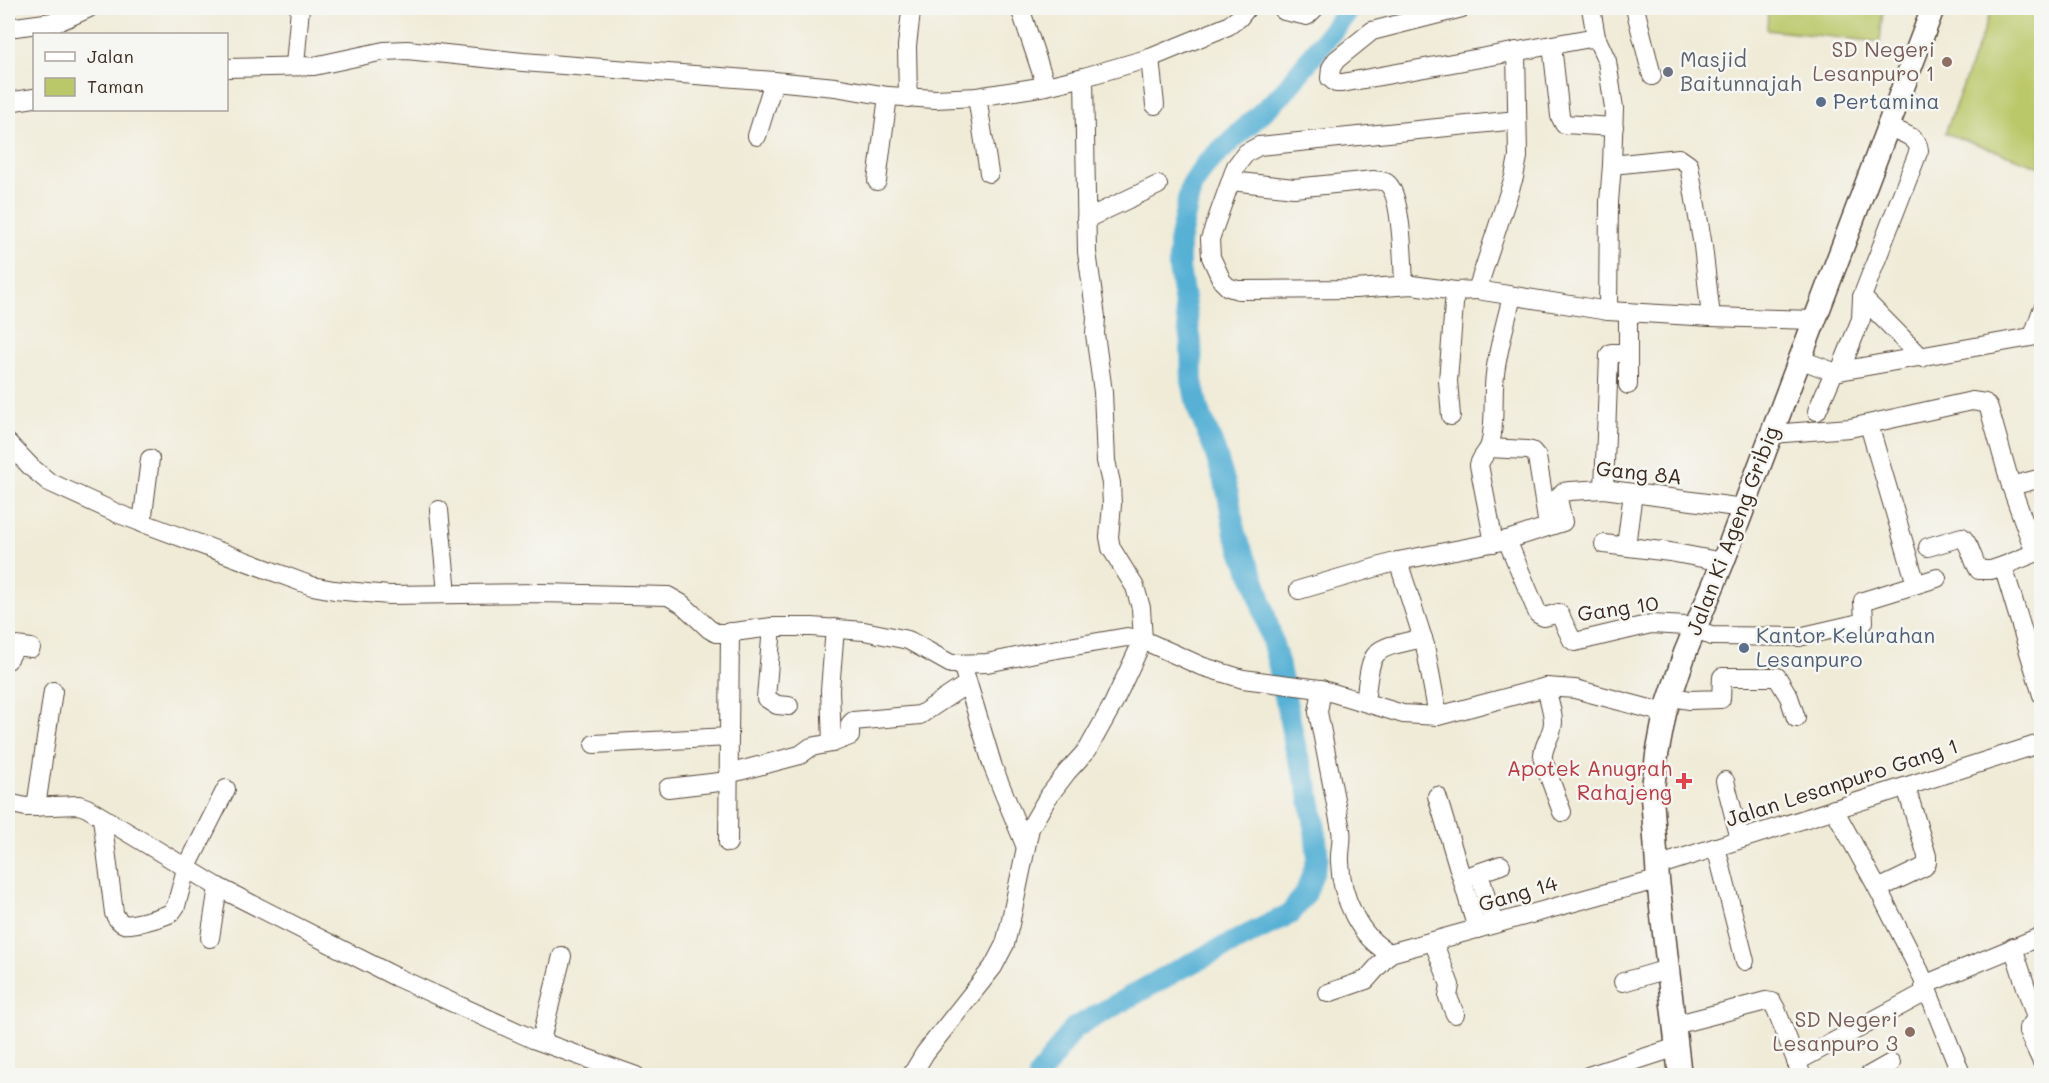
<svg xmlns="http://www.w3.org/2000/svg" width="2049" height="1083" font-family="Mali,sans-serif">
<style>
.green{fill:#bbc869;stroke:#7b7944;stroke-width:1.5}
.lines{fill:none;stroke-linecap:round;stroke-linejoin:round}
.river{stroke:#57b1d5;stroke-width:22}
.minor-casing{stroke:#56473a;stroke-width:20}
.major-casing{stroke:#56473a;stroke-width:25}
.minor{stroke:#fff;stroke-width:18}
.major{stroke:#fff;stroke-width:22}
.education-dot{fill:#8d6e63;stroke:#f6f6f2;stroke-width:2}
.worship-dot{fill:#6b7280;stroke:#f6f6f2;stroke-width:2}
.service-dot{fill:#5c6f8a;stroke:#f6f6f2;stroke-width:2}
.health-dot{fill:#e0444e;stroke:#f6f6f2;stroke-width:2}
.labels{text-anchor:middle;stroke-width:5;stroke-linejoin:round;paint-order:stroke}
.education-label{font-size:21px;fill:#785e54;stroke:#f6f6f2;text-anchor:end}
.worship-label{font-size:21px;fill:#5b616d;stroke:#f6f6f2;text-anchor:start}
.service-label{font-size:21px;fill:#4e5e75;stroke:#f6f6f2;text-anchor:start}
.street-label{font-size:21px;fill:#3b2a1e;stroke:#f6f6f2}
.health-label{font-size:21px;fill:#be3a42;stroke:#f6f6f2;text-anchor:end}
</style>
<rect width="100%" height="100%" fill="#f6f6f2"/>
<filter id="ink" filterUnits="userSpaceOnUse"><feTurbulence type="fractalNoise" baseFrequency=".0167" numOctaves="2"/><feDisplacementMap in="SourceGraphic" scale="12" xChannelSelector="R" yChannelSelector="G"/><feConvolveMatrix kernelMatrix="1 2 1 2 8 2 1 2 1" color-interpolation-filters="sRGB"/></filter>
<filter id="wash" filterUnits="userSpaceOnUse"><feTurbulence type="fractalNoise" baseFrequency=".008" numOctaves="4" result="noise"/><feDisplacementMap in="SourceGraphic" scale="24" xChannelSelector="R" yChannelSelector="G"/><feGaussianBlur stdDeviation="1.35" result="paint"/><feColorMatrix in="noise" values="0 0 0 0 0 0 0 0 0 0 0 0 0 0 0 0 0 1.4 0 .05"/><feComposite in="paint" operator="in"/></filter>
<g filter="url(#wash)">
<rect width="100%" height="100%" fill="#f0ebd7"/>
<g class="green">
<path d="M1768,8H1883L1880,42L1767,30Z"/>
<path d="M1992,8H2041V167L1945,133Z"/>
</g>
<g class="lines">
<path class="river" d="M1039,1076L1074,1028L1176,971L1290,914L1306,893L1318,858L1314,820L1307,784L1296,750L1278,662L1256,584L1235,534L1228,494L1214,448L1198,409L1192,381L1191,343L1179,268V243L1191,187L1206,164L1283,93L1350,8"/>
</g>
</g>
<g filter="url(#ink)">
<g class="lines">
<defs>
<g id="minor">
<path d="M1020,8L1046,86"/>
<path d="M1462,8L1372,31L1336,60L1331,68L1330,78L1336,83H1342L1596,37"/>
<path d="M1591,8L1596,37L1607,61L1614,108L1612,165L1609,202L1608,311"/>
<path d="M1635,8L1652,76"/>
<path d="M1284,11L1307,16L1315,8"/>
<path d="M8,28L60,21L89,8"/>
<path d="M1552,45L1560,116L1564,124L1614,127"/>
<path d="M1150,58L1155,105"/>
<path d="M295,65L300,8"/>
<path d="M226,68L314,66L384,51L407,50L523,62L774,81L835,87L888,96L935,99L977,97L1046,86L1084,77L1150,58L1228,26L1239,18L1247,8"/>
<path d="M977,97L989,173"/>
<path d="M908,98L907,46L911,12"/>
<path d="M8,102L34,98"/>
<path d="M757,136L774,81"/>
<path d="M1612,165L1679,158L1689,165L1703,246L1711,317"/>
<path d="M877,181L888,96"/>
<path d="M1231,181L1294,188L1374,180C1379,181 1384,180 1388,184C1402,197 1403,265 1404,285"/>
<path d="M1086,219L1158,185"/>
<path d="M1477,290L1608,311L1711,317L1813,320"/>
<path d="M1455,291L1412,285L1355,289L1238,290L1228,287L1222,281L1211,257L1210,239L1236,166L1246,153L1259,146L1517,120"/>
<path d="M1862,297L1922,358"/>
<path d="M1628,312V385"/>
<path d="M2033,336L2042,310"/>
<path d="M1799,359L1834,372L2042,335"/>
<path d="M1840,371L1861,319L1862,297L1919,150C1918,136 1899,132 1888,127"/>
<path d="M1817,411L1834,372"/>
<path d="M1451,416L1448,381L1455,291L1477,290L1514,177L1518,157L1516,51"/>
<path d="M1869,425L1916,584"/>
<path d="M1771,434L1850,428L1972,401L1985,403L1989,408L2011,486L2042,478"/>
<path d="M8,443L32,468L49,482L119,514L312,586L334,590L389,595L541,593L668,596L682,604L709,629L716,633H726L772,627H812L864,631L908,640L951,664L987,663L1040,652L1127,637L1143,640L1201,666L1243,679L1320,689L1403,714L1438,716L1546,687L1575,689L1665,713"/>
<path d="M1489,448L1527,450L1532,451L1537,457L1548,526"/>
<path d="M2011,486L2035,553"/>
<path d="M1604,489L1609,355L1611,353H1628"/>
<path d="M439,510L447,593"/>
<path d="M142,523L150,459"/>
<path d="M1507,540L1563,522L1558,498L1563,492L1570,491L1604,489L1743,508"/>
<path d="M1494,543L1479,465C1481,457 1488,452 1490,445C1496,421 1492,398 1495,374C1498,348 1506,322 1512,296"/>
<path d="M1604,544L1670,552L1723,562"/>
<path d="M1626,546L1633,493"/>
<path d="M1928,547L1962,537C1971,545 1972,560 1979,570H1991L2003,566"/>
<path d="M2042,550L2003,566L2042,695"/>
<path d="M1398,561L1425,645L1438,716"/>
<path d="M1299,590L1398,561L1507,540L1538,614L1544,617L1559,613L1572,640L1575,642L1651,624L1686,626L1711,636L1799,637L1864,622L1863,601L1937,578"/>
<path d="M772,627L766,698L777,705L789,706"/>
<path d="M8,660L16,646L31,648"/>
<path d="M962,664L993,767L1025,845"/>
<path d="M1546,687C1548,698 1553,711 1553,722C1553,735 1541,747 1543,760L1562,812"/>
<path d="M1322,689L1318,712L1341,830C1343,841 1339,851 1340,862C1341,896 1359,938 1390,953"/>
<path d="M1671,697L1690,700L1721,699L1722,677H1777L1789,697L1796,718"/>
<path d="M1365,702C1372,647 1369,650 1423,638"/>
<path d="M832,743L850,736V724L853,721L920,715L967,684"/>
<path d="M594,744L729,737"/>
<path d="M728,774L800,755L811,747L832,743L830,690L835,628"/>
<path d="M1725,781L1740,839"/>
<path d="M668,788L728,781"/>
<path d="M1437,796L1477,929"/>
<path d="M8,803L26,807L79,805L87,808L218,887L396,977L533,1039L636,1076"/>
<path d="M36,807L53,691"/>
<path d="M1834,809L1878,889L1920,972L1962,1076"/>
<path d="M102,818L114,913C116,918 119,922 124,924C132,926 163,917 171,913L176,906L186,869L226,789"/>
<path d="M728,843L730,632"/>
<path d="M1716,847L1745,961"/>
<path d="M1657,866L2042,743"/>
<path d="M1479,873L1494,924"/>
<path d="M1469,876L1501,865"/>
<path d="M1878,889L1924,867L1927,862V856L1906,787"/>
<path d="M210,938L218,887"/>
<path d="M1433,941L1450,985L1448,997L1455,1014"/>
<path d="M2013,947L2035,1015L2034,1022L2028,1028V1032L2042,1062"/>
<path d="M1390,953L1614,891L1658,880"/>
<path d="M1623,982L1668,969"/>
<path d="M1924,985L2042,936"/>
<path d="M1328,993L1366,980L1390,953"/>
<path d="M1674,1025L1766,1001L1772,1002L1776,1009L1802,1076"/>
<path d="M541,1040L562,956"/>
<path d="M1796,1062L1928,991"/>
<path d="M911,1076L925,1053L993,967L1005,944L1010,924L1030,828L1048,797L1067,772L1088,749L1113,704L1143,640L1141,608L1135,587L1111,548L1109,537L1112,505L1111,483L1106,461L1103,392L1095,334L1096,317L1087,252L1084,77"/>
<path d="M1588,1076L1677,1047"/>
<path d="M1868,1076L1891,1063"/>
</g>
<path id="major" d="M1680,1076L1658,880L1652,796L1657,755L1665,713L1685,653L1723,562L1933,8"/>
</defs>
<use href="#minor" class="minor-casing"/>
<use href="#major" class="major-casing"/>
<use href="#minor" class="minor"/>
<use href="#major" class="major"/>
</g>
</g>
<g class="education-dot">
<circle cx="1947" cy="62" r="6"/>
<circle cx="1910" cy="1032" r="6"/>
</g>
<circle class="worship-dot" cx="1668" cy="72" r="6"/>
<g class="service-dot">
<circle cx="1821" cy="102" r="6"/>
<circle cx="1744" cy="648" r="6"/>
</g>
<path class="health-dot" d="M1681 772h6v6h6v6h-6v6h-6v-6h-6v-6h6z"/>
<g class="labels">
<g class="education-label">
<text x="1935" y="57">SD Negeri<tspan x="1935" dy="24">Lesanpuro 1</tspan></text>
<text x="1898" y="1027">SD Negeri<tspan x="1898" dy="24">Lesanpuro 3</tspan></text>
</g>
<g class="worship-label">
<text x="1680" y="67">Masjid<tspan x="1680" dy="24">Baitunnajah</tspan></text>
</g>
<g class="service-label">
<text x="1833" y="109">Pertamina</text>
<text x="1756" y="643">Kantor Kelurahan<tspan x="1756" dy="24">Lesanpuro</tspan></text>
</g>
<g class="street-label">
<text transform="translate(1639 473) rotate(6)" y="7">Gang 8A</text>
<text transform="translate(1733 531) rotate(-69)" y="7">Jalan Ki Ageng Gribig</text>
<text transform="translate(1618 609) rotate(-8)" y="7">Gang 10</text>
<text transform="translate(1842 783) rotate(-18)" y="7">Jalan Lesanpuro Gang 1</text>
<text transform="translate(1518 894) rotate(-16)" y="7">Gang 14</text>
</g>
<g class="health-label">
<text x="1672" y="776">Apotek Anugrah<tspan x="1672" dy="24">Rahajeng</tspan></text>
</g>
</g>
<rect width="2049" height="1083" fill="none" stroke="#f6f6f2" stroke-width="30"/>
<rect x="33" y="33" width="195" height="78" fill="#f6f6f2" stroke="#aba49d" stroke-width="1.5"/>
<rect x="45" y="52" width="30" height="9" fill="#ffffff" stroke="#aba49d" stroke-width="1.5"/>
<text x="87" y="63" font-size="18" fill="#3b2a1e">Jalan</text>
<rect x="45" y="78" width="30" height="18" fill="#bbc869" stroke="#aba49d" stroke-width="1.5"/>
<text x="87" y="93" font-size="18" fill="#3b2a1e">Taman</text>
</svg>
